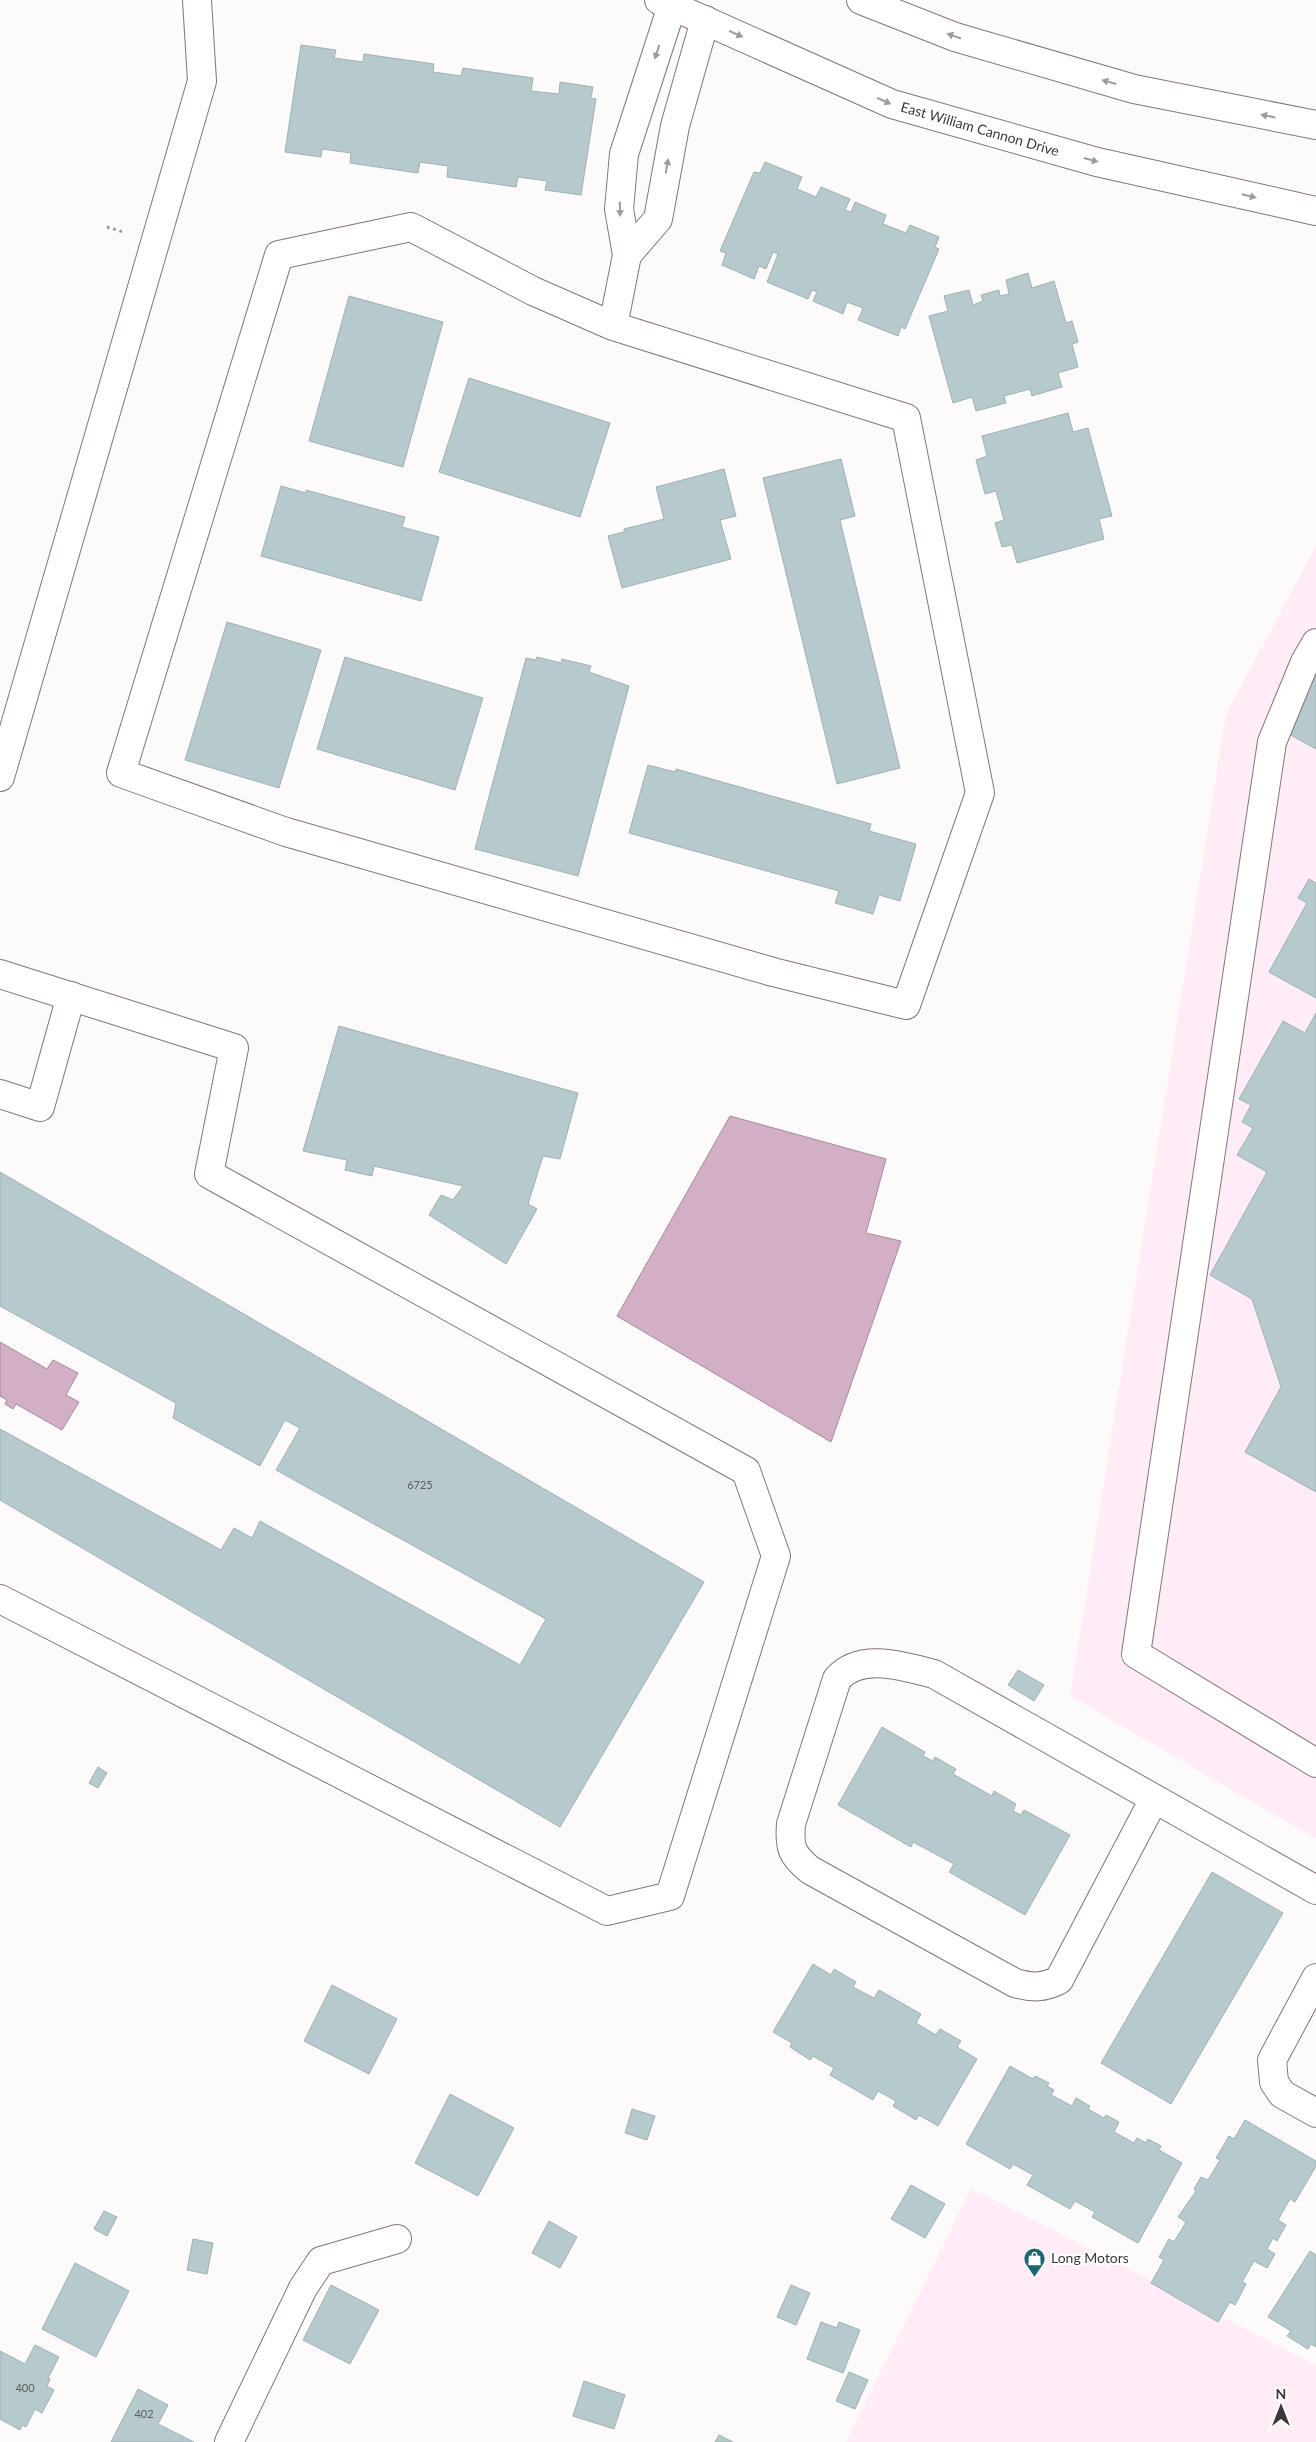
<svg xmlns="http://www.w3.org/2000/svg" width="1316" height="2442" font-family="Lato,sans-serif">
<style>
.built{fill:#ffecf7}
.water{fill:#d3afc5;stroke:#a68b9c}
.building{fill:#b6c9cc;stroke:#9eb1b3}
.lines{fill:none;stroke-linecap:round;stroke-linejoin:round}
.minor-casing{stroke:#83757d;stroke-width:30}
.major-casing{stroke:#83757d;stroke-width:30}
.path{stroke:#999497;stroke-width:3;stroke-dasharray:2.5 4;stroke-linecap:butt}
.minor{stroke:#fff;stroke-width:28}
.major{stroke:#fff;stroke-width:28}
.oneway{fill:#9e9b9d}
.labels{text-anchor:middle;stroke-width:4;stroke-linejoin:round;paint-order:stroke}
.number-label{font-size:11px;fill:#5b5c5f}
.street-label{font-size:14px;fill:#3d373b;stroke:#fff}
.poi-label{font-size:14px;fill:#3d373b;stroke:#fff;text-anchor:start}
</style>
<rect width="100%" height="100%" fill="#fdfafc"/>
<g class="built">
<path d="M1316,546V1839L1070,1696L1226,714Z"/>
<path d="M971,2188L1316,2365V2442H846Z"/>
</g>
<g class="water">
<path d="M730,1116L886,1159L866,1233L901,1241L831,1442L617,1316Z"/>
<path d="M0,1342L47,1369L53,1360L78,1373L66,1395L79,1402L62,1430L16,1404L13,1409L5,1404L7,1400L0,1396Z"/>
</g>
<g class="building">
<path d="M301,45L336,50L334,58L363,62L364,54L434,64L433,72L461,76L463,68L533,78L531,91L559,94L560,82L593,87L591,98L596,99L581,195L545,190L547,181L518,177L516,187L447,177L448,166L420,162L418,173L350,163L351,153L322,149L321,157L285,152Z"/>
<path d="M765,162L802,177L797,189L816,197L821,187L850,199L845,210L851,212L855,202L886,215L883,224L906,233L910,225L939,237L935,247L939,249L905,329L901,327L898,336L858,320L863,308L847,302L843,314L813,301L817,292L812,290L808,299L767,282L778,254L773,252L766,269L759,266L754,279L722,265L726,253L720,251L754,172L760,173Z"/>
<path d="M1028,273L1032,288L1054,281L1066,323L1072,321L1078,342L1072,344L1078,367L1058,373L1062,387L1032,396L1030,389L1004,396L1006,403L976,411L972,397L953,403L929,316L948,311L944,296L969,290L973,305L983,301L981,295L999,290L1000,296L1009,294L1006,280Z"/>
<path d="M349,296L443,322L403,467L309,441Z"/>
<path d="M469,378L610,423L580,517L439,472Z"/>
<path d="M1068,413L1073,432L1088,428L1112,516L1099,519L1104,539L1017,563L1012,545L1002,547L995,523L1004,520L996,491L985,494L976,460L987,456L982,436Z"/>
<path d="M841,459L855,516L840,520L900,768L837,784L763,478Z"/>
<path d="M724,469L736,516L720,520L731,559L622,588L608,536L624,532V529L664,519L656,487Z"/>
<path d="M281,486L306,493V490L405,517L402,527L439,537L421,601L261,556Z"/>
<path d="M227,622L321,650L279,788L185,760Z"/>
<path d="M345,657L483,698L455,790L317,749Z"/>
<path d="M537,657L561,663L562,659L591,666L589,672L629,686L578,876L475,849L526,658L536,660Z"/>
<path d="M1316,666V749L1280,729Z"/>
<path d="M648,765L675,772L676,769L871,824L869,831L916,844L900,901L879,895L873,914L835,903L839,891L629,833Z"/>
<path d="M1309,879L1316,883V998L1269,972L1307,903L1298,898Z"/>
<path d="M1316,1013V1492L1245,1452L1281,1387L1252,1299L1210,1275L1267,1172L1237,1155L1253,1128L1242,1122L1251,1105L1239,1099L1283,1021L1305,1033Z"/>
<path d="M339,1026L578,1093L560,1159L543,1156L528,1204L537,1209L506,1264L429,1215L441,1195L453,1200L463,1186L374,1166L372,1176L345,1170L347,1160L303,1151Z"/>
<path d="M0,1172L704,1582L560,1827L0,1500V1429L221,1550L234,1528L252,1538L260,1521L520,1665L546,1619L276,1470L300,1428L285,1420L260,1466L173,1418L176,1403L0,1306Z"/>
<path d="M1018,1670L1044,1685L1034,1701L1008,1685Z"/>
<path d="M882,1727L925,1752L923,1756L933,1761L935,1757L956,1769L953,1774L992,1796L994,1791L1016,1804L1013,1811L1021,1815L1024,1810L1070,1835L1025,1915L949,1872L954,1864L913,1842L911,1847L838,1805Z"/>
<path d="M98,1767L107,1773L98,1788L89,1783Z"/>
<path d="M1212,1872L1283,1913L1171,2104L1101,2063Z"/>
<path d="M813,1964L831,1975L834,1969L856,1982L853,1987L874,1998L879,1990L921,2014L916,2023L936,2035L940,2029L961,2041L957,2047L977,2059L938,2126L919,2115L916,2120L893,2106L896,2101L878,2091L873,2100L830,2075L834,2068L813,2056L810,2060L790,2047L792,2043L773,2032Z"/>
<path d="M332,1985L397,2019L369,2074L304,2041Z"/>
<path d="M1010,2066L1033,2079L1035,2076L1049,2083L1047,2086L1054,2090L1051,2095L1072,2106L1076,2098L1090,2106L1088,2109L1104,2118L1106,2115L1119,2122L1114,2132L1134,2143L1137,2138L1146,2143L1148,2139L1161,2146L1159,2150L1182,2163L1138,2243L1092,2217L1095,2212L1075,2201L1070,2209L1027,2185L1033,2175L1013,2164L1010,2169L966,2144Z"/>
<path d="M450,2094L514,2128L478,2196L415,2163Z"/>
<path d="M632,2109L655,2116L647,2140L625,2133Z"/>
<path d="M1245,2120L1316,2161V2166L1295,2202L1290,2199L1278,2220L1286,2225L1277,2241L1273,2238L1267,2249L1275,2254L1267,2268L1254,2261L1242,2282L1246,2284L1235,2305L1230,2302L1218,2322L1151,2283L1164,2260L1159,2257L1169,2239L1174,2242L1186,2222L1178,2217L1196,2191L1194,2189L1201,2177L1208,2180L1220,2160L1216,2158L1229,2136L1234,2139Z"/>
<path d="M911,2185L945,2204L925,2238L891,2219Z"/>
<path d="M104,2211L117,2217L107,2236L94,2229Z"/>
<path d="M549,2221L577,2237L560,2268L532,2253Z"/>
<path d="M193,2239L213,2243L207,2274L187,2270Z"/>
<path d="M1310,2251L1316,2255V2347L1311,2344L1308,2349L1287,2336L1291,2331L1268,2317Z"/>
<path d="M75,2263L129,2291L96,2357L42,2329Z"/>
<path d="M331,2285L379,2310L350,2364L303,2340Z"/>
<path d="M791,2285L810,2293L796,2325L777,2317Z"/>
<path d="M821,2322L837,2328L839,2322L860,2330L843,2373L807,2359Z"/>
<path d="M35,2345L59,2357L48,2378L50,2379L47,2386L54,2390L42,2413L35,2409L26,2427L22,2425L20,2430L0,2419V2351L25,2364Z"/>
<path d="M849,2372L868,2380L855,2409L836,2401Z"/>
<path d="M584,2381L625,2395L614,2429L573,2416Z"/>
<path d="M138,2389L168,2405L158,2424L194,2442H111Z"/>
<path d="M719,2435L733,2442H715Z"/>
</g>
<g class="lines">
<defs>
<g id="minor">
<path d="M627,255L658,219L675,126L705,20"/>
<path d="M613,326L906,418L980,793L906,1005L773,972L286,832L121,773L279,255L411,227L533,291L613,326L627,255L619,209L624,154L672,6"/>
<path d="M1316,643L1305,662L1272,742L1136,1654L1316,1763"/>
<path d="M0,777L202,81L197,0"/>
<path d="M0,974L234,1048L209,1174L746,1471L776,1556L670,1896L607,1911L0,1599"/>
<path d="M0,1094L40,1107L71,996"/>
<path d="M1154,1799L1059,1980C1043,1988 1032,1988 1015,1983L810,1870C792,1855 789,1848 791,1824L837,1679C860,1652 903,1666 934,1674L1316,1890"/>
<path d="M1316,1978L1272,2060L1274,2082L1282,2094L1316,2113"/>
<path d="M229,2442L303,2288L321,2261L397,2239"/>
</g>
<g id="major">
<path d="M659,0L892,104L1097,162L1316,211"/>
<path d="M861,0L955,37L1134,89L1316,125"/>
</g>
</defs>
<use href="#minor" class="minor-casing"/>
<use href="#major" class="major-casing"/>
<path class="path" d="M107,227L123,232"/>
<use href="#minor" class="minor"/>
<use href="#major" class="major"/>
</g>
<defs><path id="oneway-solid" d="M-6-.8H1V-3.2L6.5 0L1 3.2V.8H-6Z" transform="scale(1.25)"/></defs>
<g class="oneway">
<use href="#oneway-solid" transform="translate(736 34) rotate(24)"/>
<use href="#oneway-solid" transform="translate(954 36) rotate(-161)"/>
<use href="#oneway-solid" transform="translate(657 52) rotate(108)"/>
<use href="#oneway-solid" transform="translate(1109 82) rotate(-164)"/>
<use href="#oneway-solid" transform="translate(884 101) rotate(24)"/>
<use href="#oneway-solid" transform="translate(1268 116) rotate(-169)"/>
<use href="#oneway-solid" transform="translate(1091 160) rotate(15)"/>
<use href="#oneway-solid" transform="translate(667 166) rotate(-80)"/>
<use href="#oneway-solid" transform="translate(1249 196) rotate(13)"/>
<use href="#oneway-solid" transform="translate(620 209) rotate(88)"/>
</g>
<defs>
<symbol id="shop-pin" viewBox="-11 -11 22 30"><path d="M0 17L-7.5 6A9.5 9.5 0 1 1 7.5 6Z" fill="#1d6870" stroke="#fff"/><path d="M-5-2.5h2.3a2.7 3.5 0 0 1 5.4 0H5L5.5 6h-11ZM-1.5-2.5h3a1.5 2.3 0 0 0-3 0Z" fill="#fff"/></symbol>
</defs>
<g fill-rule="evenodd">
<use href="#shop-pin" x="1022" y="2246" width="25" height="34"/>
</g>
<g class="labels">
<g class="number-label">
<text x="420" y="1489">6725</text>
<text x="25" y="2392">400</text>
<text x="144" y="2418">402</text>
</g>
<g class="street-label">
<text transform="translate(980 129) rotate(16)" y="5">East William Cannon Drive</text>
</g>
<g class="poi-label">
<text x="1051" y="2263">Long Motors</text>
</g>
</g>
<g transform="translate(1281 2407)" stroke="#ffffff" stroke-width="4" paint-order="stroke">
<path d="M0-4L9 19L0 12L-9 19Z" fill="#3d373b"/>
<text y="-8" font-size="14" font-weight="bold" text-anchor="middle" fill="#3d373b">N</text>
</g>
</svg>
